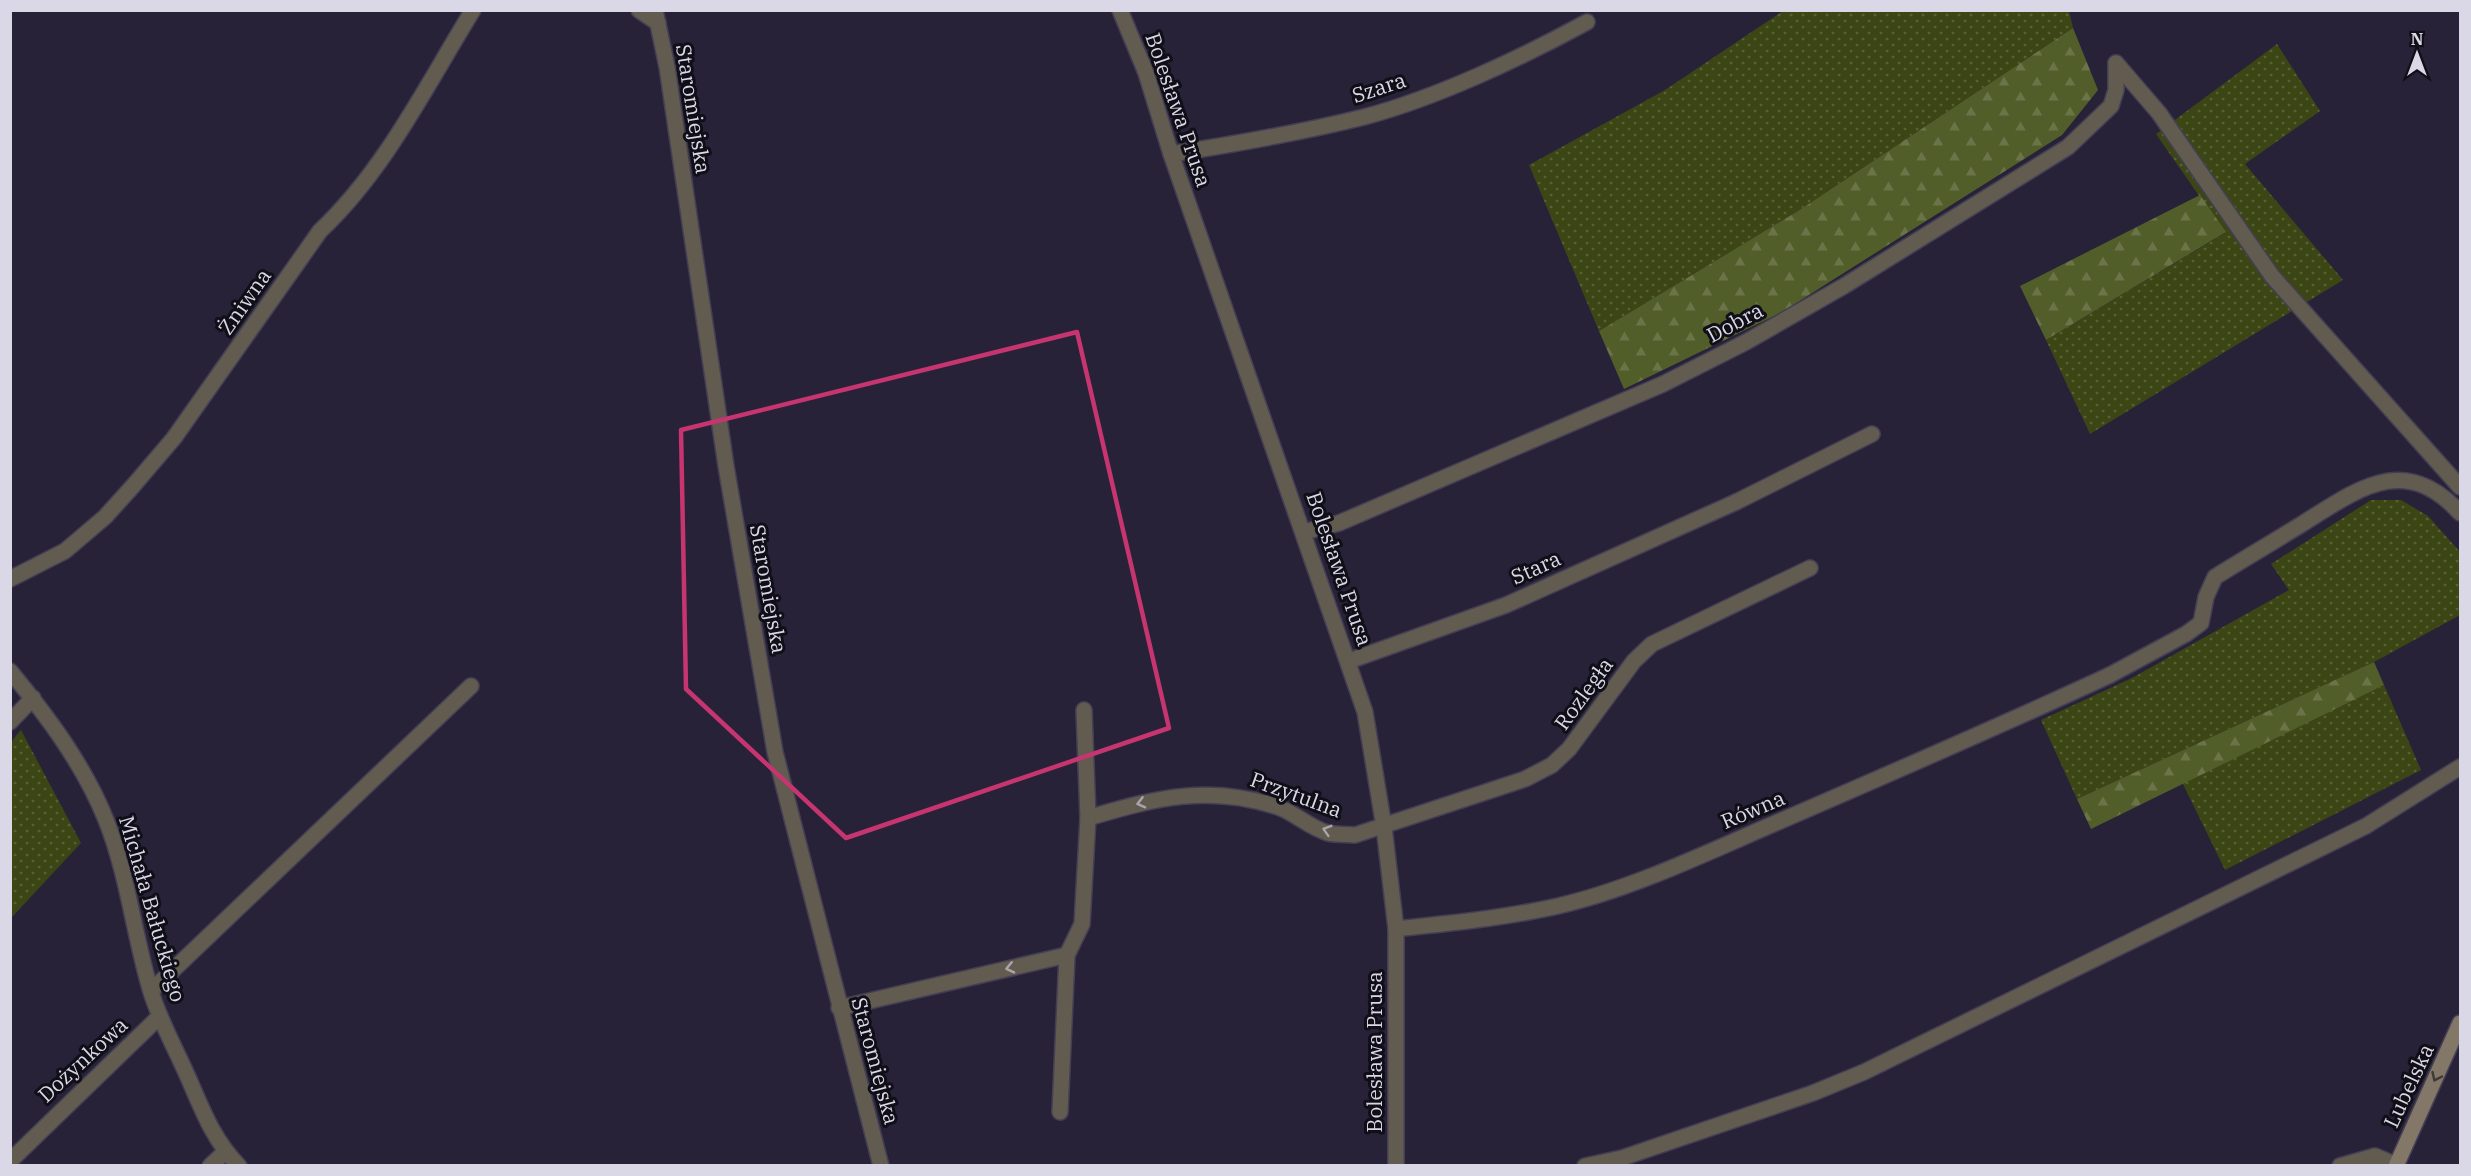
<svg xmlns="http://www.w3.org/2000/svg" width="2471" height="1176" font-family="'IBM Plex Serif',serif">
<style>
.grass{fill:url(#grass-dots)}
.forest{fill:url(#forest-firs)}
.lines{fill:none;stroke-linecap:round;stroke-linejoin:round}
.service-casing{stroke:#443f54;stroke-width:18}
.minor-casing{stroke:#443f54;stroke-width:18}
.tertiary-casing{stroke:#443f54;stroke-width:18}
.secondary-casing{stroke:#443f54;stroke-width:18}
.service{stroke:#625b50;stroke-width:15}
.minor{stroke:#625b50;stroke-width:15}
.tertiary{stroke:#625b50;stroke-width:15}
.secondary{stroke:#837867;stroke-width:15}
.oneway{stroke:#aaa5aa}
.oneway2{stroke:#3e3837}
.marked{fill:none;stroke:#c63570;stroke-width:4.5;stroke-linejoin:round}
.labels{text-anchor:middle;stroke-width:6;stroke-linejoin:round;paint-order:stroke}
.street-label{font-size:21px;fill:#dad7e6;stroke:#100e17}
</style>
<defs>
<pattern id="grass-dots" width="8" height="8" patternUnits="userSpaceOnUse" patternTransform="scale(1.5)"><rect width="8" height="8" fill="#3c4615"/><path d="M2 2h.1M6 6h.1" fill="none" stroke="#586037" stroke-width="1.8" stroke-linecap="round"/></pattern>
<pattern id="forest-firs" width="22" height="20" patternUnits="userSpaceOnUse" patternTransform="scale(1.5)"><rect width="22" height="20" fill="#525e29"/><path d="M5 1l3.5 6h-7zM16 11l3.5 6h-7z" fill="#6a7448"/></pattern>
</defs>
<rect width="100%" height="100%" fill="#282238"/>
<g class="grass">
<path d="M1783,11H2069L2073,28L1798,211L1599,331L1529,165L1665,90Z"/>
<path d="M2277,44L2320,111L2245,164L2343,280L2090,434L2046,340L2225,233L2156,134Z"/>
<path d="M2371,500H2401L2428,516L2460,552V615L2374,662L2077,799L2041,720L2132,678L2289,590L2271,564Z"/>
<path d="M2384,685L2421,770L2225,870L2182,782Z"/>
<path d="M21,730L81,843L11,918V742Z"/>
</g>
<g class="forest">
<path d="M2073,28L2098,90L2062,135L1782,312L1624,389L1599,331L1798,211Z"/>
<path d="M2200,195L2226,232L2046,340L2020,286Z"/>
<path d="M2374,662L2384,685L2091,829L2077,799Z"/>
</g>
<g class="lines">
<defs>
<g id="service">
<path d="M2116,63L2159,113L2272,276L2460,487"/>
<path d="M1736,502L1872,434"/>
<path d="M2110,675L2186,634L2201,623L2206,597L2215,577C2244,559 2273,542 2302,524C2358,489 2405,452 2460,513"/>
<path d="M151,991L471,686"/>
<path d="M1585,1166L1622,1158L1813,1093L1864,1072L2366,826L2460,767"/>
</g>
<g id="minor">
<path d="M639,10L658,23"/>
<path d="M1120,10L1146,73L1171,154L1365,712L1384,827L1396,929V1166"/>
<path d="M1171,154C1235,144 1300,133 1364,117C1436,98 1521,58 1587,22"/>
<path d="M1304,532L1339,523L1663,384L1746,342L1844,286L2068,147L2111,106L2116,90V63"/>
<path d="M10,579L65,551L105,517L133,486L174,438L320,231C385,170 426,86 473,10"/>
<path d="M1349,661L1506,605L1736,502"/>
<path d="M10,671C48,717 84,765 106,820C128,875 134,936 151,992C161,1024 178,1053 191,1084C204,1114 215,1142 239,1166"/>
<path d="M10,722L33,698"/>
<path d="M1088,818C1155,798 1209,784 1278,807C1295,813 1310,828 1328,833C1336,835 1347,834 1355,835L1525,779L1552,765L1569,749L1634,661L1652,644L1810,568"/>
<path d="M1396,929C1450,923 1505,918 1558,906C1632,889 1708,852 1778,822C1889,774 2000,726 2110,675"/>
<path d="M839,1008L1067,955"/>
<path d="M1060,1112L1067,955L1082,924L1088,818L1084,710"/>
<path d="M10,1161L160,1016"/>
<path d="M210,1166L225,1152"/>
<path d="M2340,1166L2375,1156L2396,1165"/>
</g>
<path id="tertiary" d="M655,10L667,67L726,466L775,752L881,1166"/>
<path id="secondary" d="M2396,1166L2460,1023"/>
</defs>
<use href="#service" class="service-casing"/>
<use href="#minor" class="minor-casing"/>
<use href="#tertiary" class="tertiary-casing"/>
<use href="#secondary" class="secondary-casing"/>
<use href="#service" class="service"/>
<use href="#minor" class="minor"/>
<use href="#tertiary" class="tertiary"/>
<use href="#secondary" class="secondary"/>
</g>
<defs><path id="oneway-chevron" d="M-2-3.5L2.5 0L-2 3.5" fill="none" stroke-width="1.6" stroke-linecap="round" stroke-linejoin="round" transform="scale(1.5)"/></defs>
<g class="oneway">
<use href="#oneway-chevron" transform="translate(1141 803) rotate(166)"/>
<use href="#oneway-chevron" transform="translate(1327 830) rotate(-163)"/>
<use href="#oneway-chevron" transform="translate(1010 968) rotate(167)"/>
</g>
<use class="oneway2" href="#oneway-chevron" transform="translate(2436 1077) rotate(115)"/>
<path class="marked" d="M1077,332L1169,728L846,838L686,689L681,430Z"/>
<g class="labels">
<g class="street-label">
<text transform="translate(1379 88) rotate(-18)" y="7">Szara</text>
<text transform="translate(693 109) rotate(81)" y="7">Staromiejska</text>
<text transform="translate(1178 110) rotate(71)" y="7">Bolesława Prusa</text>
<text transform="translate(245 302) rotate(-55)" y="7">Żniwna</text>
<text transform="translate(1735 323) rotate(-28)" y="7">Dobra</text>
<text transform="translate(1536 568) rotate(-24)" y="7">Stara</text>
<text transform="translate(1339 569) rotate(71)" y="7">Bolesława Prusa</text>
<text transform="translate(768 589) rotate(80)" y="7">Staromiejska</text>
<text transform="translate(1584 694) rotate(-54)" y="7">Rozległa</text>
<text transform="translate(1296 795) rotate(20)" y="7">Przytulna</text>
<text transform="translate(1753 810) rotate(-23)" y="7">Równa</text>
<text transform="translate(152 909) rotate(74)" y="7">Michała Bałuckiego</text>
<text transform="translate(1375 1052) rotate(-90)" y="7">Bolesława Prusa</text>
<text transform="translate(83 1060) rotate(-43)" y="7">Dożynkowa</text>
<text transform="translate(875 1061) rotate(75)" y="7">Staromiejska</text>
<text transform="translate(2409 1086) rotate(-65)" y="7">Lubelska</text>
</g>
</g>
<rect width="2471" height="1176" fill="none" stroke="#dad7e6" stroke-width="24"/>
<g transform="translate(2417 54)" stroke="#100e17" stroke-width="4.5" paint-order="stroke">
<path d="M0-4.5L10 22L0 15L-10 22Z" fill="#dad7e6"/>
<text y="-9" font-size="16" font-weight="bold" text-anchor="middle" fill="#dad7e6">N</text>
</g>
</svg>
